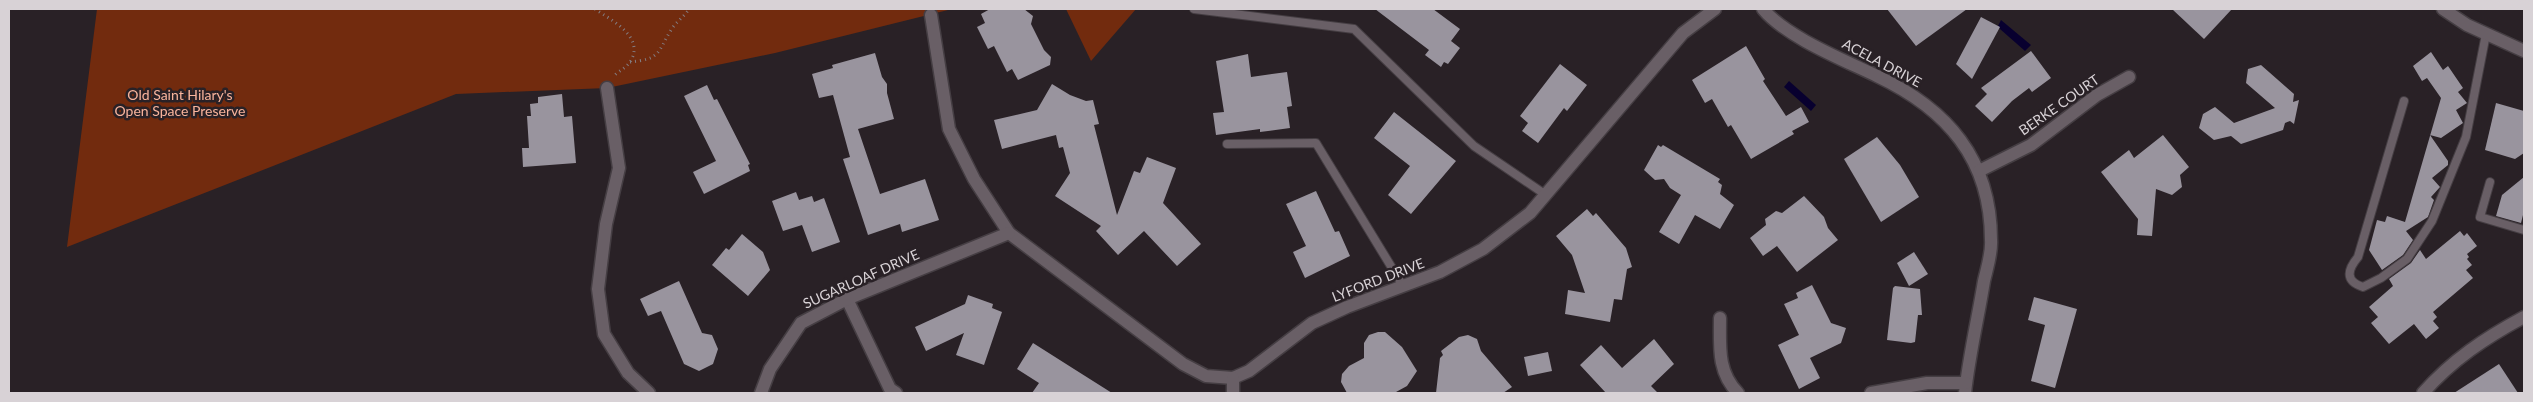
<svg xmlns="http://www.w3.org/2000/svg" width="2533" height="402" font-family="Lato,sans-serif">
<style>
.green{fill:#722b0e}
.water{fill:#08002f}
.building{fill:#99949e}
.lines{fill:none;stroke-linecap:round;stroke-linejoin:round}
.lane-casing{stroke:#453e43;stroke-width:10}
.street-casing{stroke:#453e43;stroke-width:15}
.path{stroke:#847d82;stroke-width:3;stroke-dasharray:1 4;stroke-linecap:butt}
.lane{stroke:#695f66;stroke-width:8}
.street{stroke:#695f66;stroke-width:12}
.labels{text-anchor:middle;stroke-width:5;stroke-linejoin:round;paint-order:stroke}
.street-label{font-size:14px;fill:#d8d2d6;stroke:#292126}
.park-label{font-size:14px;fill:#f9b49c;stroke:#292126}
</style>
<rect width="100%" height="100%" fill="#292126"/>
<g class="green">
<path d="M97,9H952L775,53L607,88L456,94L67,247Z"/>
<path d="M1066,9H1136L1091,61Z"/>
</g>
<g class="water">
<path d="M2001,20L2031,45L2025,51L2000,29L1998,26Z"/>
<path d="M1789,81L1816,105L1811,111L1784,87Z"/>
</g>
<g class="building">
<path d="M990,9H1024L1033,16L1031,24L1044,50L1051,57L1050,65L1018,80L1012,69L1007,72L994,46L988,49L977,27L985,23L981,14Z"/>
<path d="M1375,9H1433L1460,29L1451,41L1460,48L1448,64L1444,62L1441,67L1425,55L1429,50Z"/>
<path d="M1887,9H1967L1916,46Z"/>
<path d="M2172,9H2232L2204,39Z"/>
<path d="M1981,17L2000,27L1972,79L1956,64Z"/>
<path d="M1746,46L1765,79L1763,81L1786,116L1801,107L1809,122L1792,131L1794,134L1751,159L1731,125L1728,127L1712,99L1705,103L1692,80Z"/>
<path d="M2031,51L2051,78L2032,92L2029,88L2012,101L1992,122L1975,106L1987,94L1981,88Z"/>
<path d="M2431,52L2443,70L2448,66L2463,88L2458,92L2467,103L2456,110L2463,123L2441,138L2430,135L2448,161V165L2432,178L2440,187L2431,197L2434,200L2428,217L2406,231L2413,240L2403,255L2382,270L2369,250L2377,220L2385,222L2387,216L2405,222L2441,98L2427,78L2422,81L2413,66Z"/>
<path d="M875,53L882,77L887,84V93L894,119L858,129L880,194L925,179L939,220L902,232L900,224L868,235L843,159L850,157L833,95L819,98L812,74L833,68L832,65Z"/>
<path d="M1248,54L1251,77L1287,72L1292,106L1287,107L1290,128L1260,132V129L1216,135L1213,113L1224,112L1216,61Z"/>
<path d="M1560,64L1587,85L1567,111L1564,108L1538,143L1522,131L1528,123L1520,116Z"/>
<path d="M2261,65L2294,94L2293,102L2299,100L2294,124L2290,121L2285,123L2283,130L2241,144L2231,136L2214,140L2199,128L2203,114L2215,107L2234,123L2275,108L2246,83L2248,69Z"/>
<path d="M1052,84L1070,95L1086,101L1093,100L1099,124L1094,125L1117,215L1134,171L1140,173L1147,157L1176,168L1163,203L1201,244L1177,266L1144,231L1118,255L1096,231L1101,226L1055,196L1070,173L1063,147L1059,148L1056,135L1002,149L994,120L1037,110Z"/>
<path d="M707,85L714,100L717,99L750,164L748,165L750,171L704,194L693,172L716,161L684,96Z"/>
<path d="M562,94L564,117L572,116L576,163L523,167L522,148H529L527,116H531L530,104L538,103V97Z"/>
<path d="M2496,103L2524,111V153L2515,159L2485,150Z"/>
<path d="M1394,112L1456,161L1411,214L1388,195L1410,166L1374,138Z"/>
<path d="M2163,135L2189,167L2180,175L2182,187L2172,195L2156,189L2152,236L2137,235L2138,219L2101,172L2129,150L2134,158Z"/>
<path d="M1877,137L1900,165L1919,197L1881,222L1844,159Z"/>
<path d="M1658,145L1661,147L1663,145L1720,179L1718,182L1722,185L1720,194L1734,205L1720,229L1695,215L1679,244L1659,232L1681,195L1670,188L1664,179L1655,180L1644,170Z"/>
<path d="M2524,177V211L2521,223L2496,216L2502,195Z"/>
<path d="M1316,191L1335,232L1339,231L1350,256L1305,278L1293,252L1306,246L1286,204Z"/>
<path d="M796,192L799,200L812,196L814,202L824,198L840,242L812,252L802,225L783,231L772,201Z"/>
<path d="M1804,196L1824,217L1828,228L1838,240L1797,272L1777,246L1763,256L1750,238L1766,225L1765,219L1776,211L1782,213Z"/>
<path d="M1587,209L1593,216L1596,213L1626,248L1632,267L1627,269L1622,300L1614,299L1610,322L1565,314L1568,290L1585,293L1572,255L1556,236Z"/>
<path d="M2460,231L2464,236L2467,233L2477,246L2467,254L2469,257L2467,259L2472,265L2466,270L2473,278L2433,312L2437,317L2433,321L2439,328L2426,339L2414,324L2389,344L2371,323L2378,317L2369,307L2393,286L2389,279L2411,263L2420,250L2426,259Z"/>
<path d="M742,234L763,252L770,270L748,296L712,265L726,248L729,250Z"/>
<path d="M1914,252L1928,274L1909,286L1897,263Z"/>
<path d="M679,281L702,333L712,335L718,349L713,364L699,371L684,364L661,311L648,316L640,299Z"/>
<path d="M1812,285L1831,323L1846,328L1841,343L1810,358L1820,378L1799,389L1778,345L1799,335L1784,304L1798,298L1796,293Z"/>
<path d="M1895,286L1920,289L1922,315H1918L1915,342L1911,343L1887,340L1893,288Z"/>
<path d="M968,295L993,304L992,308L1002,312L984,365L956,355L964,333L926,351L915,327L965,304Z"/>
<path d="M2034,297L2077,309L2055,388L2031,381L2045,325L2028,320Z"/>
<path d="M1378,332H1385L1402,347L1417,371L1407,386L1396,392L1347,393L1341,382L1342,374L1349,366L1364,358V343L1369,335Z"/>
<path d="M1468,335L1477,339L1481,351L1512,387L1503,393H1436L1440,358L1443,355L1441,351L1459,337Z"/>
<path d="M1654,339L1674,364L1651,386L1658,393H1606L1580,365L1601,345L1622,368Z"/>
<path d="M1033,343L1074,369L1112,393H1032L1039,383L1017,369Z"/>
<path d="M1548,352L1552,371L1528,376L1524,357Z"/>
<path d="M2499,364L2518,393H2454Z"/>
</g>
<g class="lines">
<defs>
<g id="lane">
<path d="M1194,9L1354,29L1474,146L1546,195"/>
<path d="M2404,101L2358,257C2348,269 2344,281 2363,287L2381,278L2407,259L2432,221L2466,137L2486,34"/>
<path d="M1227,144L1316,143L1403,286"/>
<path d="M2490,182L2480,217L2524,230"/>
</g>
<g id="street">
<path d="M1763,9C1786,37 1844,60 1877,76C1947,109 1991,159 1991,240C1992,253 1987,268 1984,281C1978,318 1969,356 1965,393"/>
<path d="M2443,9L2467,25L2524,51"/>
<path d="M931,15L949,129L974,179L1009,233L1183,364L1206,376L1233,378L1249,371L1312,323L1347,307L1440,272L1483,249L1530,213L1683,33L1715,9"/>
<path d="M607,88L619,168L606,224L598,289L604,334L628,373L649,393"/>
<path d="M1979,171L2031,145L2097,95L2129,77"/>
<path d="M847,299L890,389L896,393"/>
<path d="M1720,318C1720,346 1717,372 1738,393"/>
<path d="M1233,378V393"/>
<path d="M761,393L770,369L801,323L847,299L1009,233"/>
<path d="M1871,393L1927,383H1966"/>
<path d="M2423,393C2452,360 2485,338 2524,317"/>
</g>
</defs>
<use href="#lane" class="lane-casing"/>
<use href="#street" class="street-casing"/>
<g class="path">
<path d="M595,9C611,20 646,37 630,62C626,68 620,70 615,75"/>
<path d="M630,62C661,59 657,53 671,30C676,22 684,17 689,9"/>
</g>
<use href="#lane" class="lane"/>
<use href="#street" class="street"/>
</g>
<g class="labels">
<g class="street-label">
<text transform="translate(1882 63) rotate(28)" y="5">ACELA DRIVE</text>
<text transform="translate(2059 105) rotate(-35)" y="5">BERKE COURT</text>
<text transform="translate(861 279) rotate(-24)" y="5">SUGARLOAF DRIVE</text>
<text transform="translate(1378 280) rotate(-21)" y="5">LYFORD DRIVE</text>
</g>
<g class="park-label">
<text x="180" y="100">Old Saint Hilary's<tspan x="180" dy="16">Open Space Preserve</tspan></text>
</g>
</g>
<rect width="2533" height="402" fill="none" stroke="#d8d2d6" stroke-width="20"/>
</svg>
